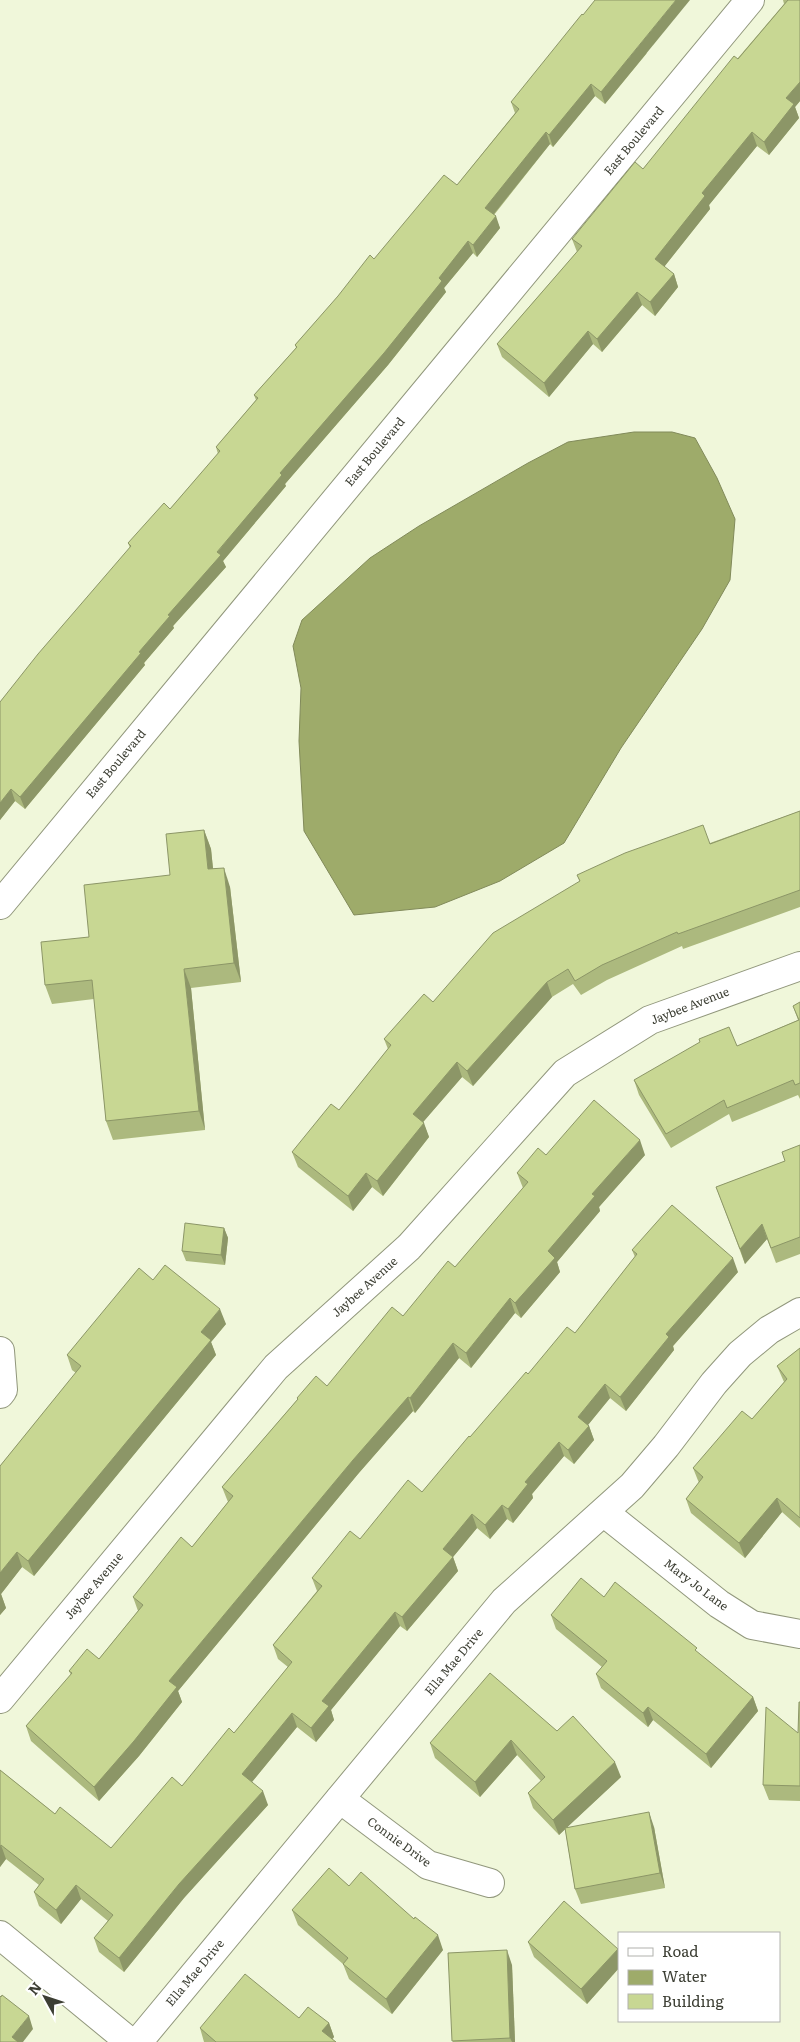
<svg xmlns="http://www.w3.org/2000/svg" width="800" height="2042" font-family="Literata,serif">
<style>
.water{fill:#9eab6a;stroke:#818a5a}
.lines{fill:none;stroke-linecap:round;stroke-linejoin:round}
.minor-casing{stroke:#91977c;stroke-width:30}
.minor{stroke:#fff;stroke-width:28}
.wall{fill:#acb97e}
.shaded-wall{fill:#8c9667}
.building{fill:#c8d793;stroke:#8c9667}
.labels{text-anchor:middle;stroke-width:4;stroke-linejoin:round;paint-order:stroke}
.street-label{font-size:12px;fill:#3c3e33;stroke:#fff}
</style>
<rect width="100%" height="100%" fill="#f0f7da"/>
<path class="water" d="M634,432H672L695,438L717,478L735,519L730,580L702,629L621,748L564,843L500,881L435,907L354,915L304,831L299,741L301,688L293,646L302,620L370,558L419,526L528,463L568,442Z"/>
<g class="lines">
<defs>
<g id="minor">
<path d="M0,905L750,0"/>
<path d="M0,1351L3,1390L0,1394"/>
<path d="M606,1510L611,1518L719,1604L752,1625L800,1634"/>
<path d="M0,1699L276,1367L409,1247L565,1073L650,1020L800,966"/>
<path d="M340,1799L428,1865L490,1883"/>
<path d="M0,1935L130,2042"/>
<path d="M138,2042L504,1601L632,1486L666,1446L714,1383L740,1354L769,1330L800,1312"/>
</g>
</defs>
<use href="#minor" class="minor-casing"/>
<use href="#minor" class="minor"/>
</g>
<g class="wall">
<path d="M783,0H800V101L795,107L799,118L769,155L757,146L709,205L710,209L664,267L674,274L678,287L655,316L642,305L602,352L593,344L549,397L502,357L497,344L577,252L572,239L643,169L784,4Z"/>
<path d="M647,53L605,104L595,96L553,147L550,144L494,215L500,228L477,257L473,253L444,288L446,292L388,365L285,484L286,486L223,561L226,567L173,626L174,628L144,663L145,665L25,809L15,801L0,820V702L130,548L128,543L170,509L218,454L216,447L256,400L254,395L296,348L295,345L374,259L457,185L515,113L511,102Z"/>
<path d="M800,811V907L683,949L682,946L607,980L581,995L573,984L552,997L473,1086L462,1077L423,1122L429,1137L383,1196L372,1187L353,1211L298,1167L292,1152L339,1110L388,1049L384,1039L433,1002L580,882L577,875L710,843Z"/>
<path d="M204,830L211,849L213,869L230,887L241,982L191,988L205,1130L113,1140L106,1121L94,999L52,1004L45,985L170,875Z"/>
<path d="M800,1002V1099L798,1095L732,1122L729,1114L671,1148L639,1095L634,1080L737,1046L798,1020L793,1006Z"/>
<path d="M800,1145V1254L776,1263L767,1239L745,1264L716,1187L785,1161Z"/>
<path d="M546,1155H645L599,1207L600,1211L557,1262L560,1272L521,1318L515,1313L471,1368L459,1358L415,1413L413,1411L358,1474L178,1691L182,1702L139,1756L99,1801L31,1741L26,1726L71,1675L69,1671L99,1659L138,1611L133,1597L192,1547L228,1502L222,1487L297,1400V1398L327,1386L403,1316L455,1267L523,1188L517,1173Z"/>
<path d="M224,1228L228,1238L225,1265L186,1261L182,1251Z"/>
<path d="M632,1250L738,1272L673,1346L674,1350L626,1411L610,1398L588,1425L589,1426L594,1440L574,1464L564,1456L532,1494L533,1498L513,1523L507,1519L490,1539L477,1528L453,1557L458,1571L407,1631L400,1626L331,1710L334,1720L316,1742L297,1727L252,1782L268,1805L184,1898L124,1972L99,1952L94,1938L108,1921L81,1899L61,1924L39,1906L34,1892L39,1885L6,1859L0,1867V1770L55,1814L111,1848L182,1786L234,1733L288,1667L278,1659L273,1645L317,1591L312,1578L360,1539L422,1492L470,1437L528,1374L575,1333L635,1257Z"/>
<path d="M153,1280L226,1324L211,1342L216,1355L34,1576L22,1567L1,1594L6,1608L0,1615V1466L76,1373L72,1370L67,1355Z"/>
<path d="M800,1348V1528L782,1512L745,1558L691,1513L686,1499L699,1483L693,1468L752,1419L784,1382L777,1366Z"/>
<path d="M604,1597L699,1654L753,1697L758,1711L711,1768L653,1720L648,1727L601,1688L596,1674L602,1667L556,1629L551,1615Z"/>
<path d="M800,1702V1801L769,1800L763,1785L798,1733Z"/>
<path d="M557,1731L621,1777L567,1827H654L665,1888L581,1904L575,1889L565,1829L559,1835L533,1808L528,1793L541,1781L517,1755L480,1797L435,1758L430,1743Z"/>
<path d="M349,1886L443,1950L392,2014L349,1979L343,1964L298,1925L292,1910Z"/>
<path d="M528,1942L618,1949L619,1952V1968L587,2004L534,1957Z"/>
<path d="M448,1953L512,1965L515,2042H453Z"/>
<path d="M299,2018L329,2023L334,2037L332,2039L336,2042H204L200,2028Z"/>
</g>
<g class="shaded-wall">
<path d="M676,0H690L605,104L601,92Z"/>
<path d="M800,82V101L795,107L799,118L769,155L764,142L786,98Z"/>
<path d="M591,84L595,96L553,147L549,135Z"/>
<path d="M546,132L550,144L489,220L485,208Z"/>
<path d="M752,132L757,146L709,205L710,209L660,272L655,259L702,193Z"/>
<path d="M496,216L500,228L477,257L473,245Z"/>
<path d="M468,241L473,253L444,288L446,292L388,365L285,484L286,486L223,561L226,567L173,626L174,628L144,663L145,665L25,809L20,797L139,652L280,473Z"/>
<path d="M674,274L678,287L655,316L650,302Z"/>
<path d="M637,292L642,305L602,352L597,339Z"/>
<path d="M588,331L593,344L549,397L544,383Z"/>
<path d="M11,789L15,801L0,820V803Z"/>
<path d="M204,830L211,849L215,888L208,869Z"/>
<path d="M224,868L230,887L241,982L234,963Z"/>
<path d="M184,969L191,988L205,1130L199,1111Z"/>
<path d="M547,982L552,997L473,1086L467,1071Z"/>
<path d="M457,1062L462,1077L418,1128L413,1114Z"/>
<path d="M424,1123L429,1137L383,1196L377,1181Z"/>
<path d="M640,1140L645,1155L599,1207L600,1211L557,1262L560,1272L521,1318L515,1303L548,1251L592,1194Z"/>
<path d="M366,1173L372,1187L353,1211L348,1196Z"/>
<path d="M762,1224L767,1239L745,1264L740,1249Z"/>
<path d="M224,1228L228,1238L225,1265L221,1255Z"/>
<path d="M733,1258L738,1272L673,1346L674,1350L626,1411L620,1397L666,1334Z"/>
<path d="M510,1298L515,1313L471,1368L466,1353Z"/>
<path d="M220,1309L226,1324L211,1342L216,1355L34,1576L28,1561L201,1332Z"/>
<path d="M453,1343L459,1358L415,1413L410,1398Z"/>
<path d="M605,1384L610,1398L583,1431L578,1417Z"/>
<path d="M408,1397L413,1411L358,1474L178,1691L182,1702L139,1756L99,1801L94,1787L169,1681L353,1460Z"/>
<path d="M589,1426L594,1440L574,1464L568,1450Z"/>
<path d="M559,1442L564,1456L532,1494L533,1498L513,1523L508,1509L525,1482Z"/>
<path d="M777,1498L782,1512L745,1558L739,1543Z"/>
<path d="M502,1505L507,1519L490,1539L485,1525Z"/>
<path d="M472,1514L477,1528L453,1557L458,1571L407,1631L402,1617L443,1549Z"/>
<path d="M17,1552L22,1567L1,1594L6,1608L0,1615V1573Z"/>
<path d="M395,1612L400,1626L331,1710L334,1720L316,1742L311,1728L322,1701Z"/>
<path d="M753,1697L758,1711L711,1768L706,1754Z"/>
<path d="M648,1707L653,1720L648,1727L643,1713Z"/>
<path d="M292,1713L297,1727L247,1788L242,1774Z"/>
<path d="M511,1740L517,1755L480,1797L475,1782Z"/>
<path d="M615,1762L621,1777L559,1835L553,1820Z"/>
<path d="M263,1791L268,1805L184,1898L124,1972L119,1958L179,1884Z"/>
<path d="M649,1812L654,1827L665,1888L660,1873Z"/>
<path d="M1,1845L6,1859L0,1867V1847Z"/>
<path d="M76,1885L81,1899L61,1924L56,1910Z"/>
<path d="M438,1935L443,1950L392,2014L386,1999Z"/>
<path d="M618,1949L619,1952V1968L587,2004L581,1989Z"/>
<path d="M507,1950L512,1965L515,2042H512L510,2038Z"/>
<path d="M29,2016L33,2029L23,2042H14L12,2037Z"/>
<path d="M329,2023L334,2037L330,2042L322,2031Z"/>
</g>
<g class="building">
<path d="M595,0H676L601,92L591,84L549,135L546,132L485,208L496,216L473,245L468,241L439,278L442,281L384,353L280,473L282,475L217,552L221,555L168,615L170,616L139,652L141,653L20,797L11,789L0,803V702L38,654L131,546L128,543L164,503L170,509L220,451L216,447L258,398L254,395L297,347L295,345L338,296L370,255L374,259L444,175L457,185L519,109L511,102L582,14L583,15Z"/>
<path d="M788,0H800V82L786,98L794,104L764,142L752,132L702,193L705,196L655,259L674,274L650,302L637,292L597,339L588,331L544,383L497,344L582,246L572,239L635,162L643,169L734,56L738,59Z"/>
<path d="M800,811V890L678,934L677,932L602,965L575,981L568,969L547,982L467,1071L457,1062L413,1114L424,1123L377,1181L366,1173L348,1196L292,1152L331,1104L339,1110L391,1045L384,1039L424,994L433,1002L493,933L580,881L577,875L625,853L703,825L710,844Z"/>
<path d="M204,830L208,869L224,868L234,963L184,969L199,1111L106,1121L92,980L45,985L41,942L89,937L84,885L170,875L166,834Z"/>
<path d="M800,1002V1083L795,1085L793,1080L727,1108L724,1100L666,1134L634,1080L700,1042L699,1039L729,1027L737,1046L799,1020L793,1006Z"/>
<path d="M594,1100L640,1140L592,1194L595,1196L548,1251L555,1258L515,1303L510,1298L466,1353L453,1343L410,1398L408,1397L353,1460L169,1681L177,1687L134,1741L94,1787L26,1726L72,1673L69,1671L87,1649L99,1659L143,1605L133,1597L181,1537L192,1547L233,1496L222,1487L298,1399L297,1398L316,1376L327,1386L392,1307L403,1316L448,1261L455,1267L528,1182L517,1173L538,1148L546,1155Z"/>
<path d="M800,1145V1237L771,1248L762,1224L740,1249L716,1187L785,1161L782,1152Z"/>
<path d="M672,1205L733,1258L666,1334L669,1337L620,1397L605,1384L578,1417L589,1426L568,1450L559,1442L525,1482L528,1484L508,1509L502,1505L485,1525L472,1514L443,1549L453,1557L402,1617L395,1612L322,1701L329,1706L311,1728L292,1713L242,1774L263,1791L179,1884L119,1958L94,1938L113,1915L76,1885L56,1910L34,1892L44,1879L1,1845L0,1847V1770L55,1814L60,1807L111,1848L172,1777L182,1786L229,1728L234,1733L292,1662L273,1645L322,1586L312,1578L350,1531L360,1539L408,1480L422,1492L469,1436L470,1437L526,1372L528,1374L567,1327L575,1333L637,1254L632,1250Z"/>
<path d="M185,1223L224,1228L221,1255L182,1251Z"/>
<path d="M165,1265L220,1309L201,1332L211,1340L28,1561L17,1552L0,1573V1466L81,1366L67,1355L139,1268L153,1280Z"/>
<path d="M800,1348V1518L777,1498L739,1543L686,1499L703,1477L693,1468L742,1411L752,1419L787,1379L777,1366Z"/>
<path d="M581,1578L604,1597L615,1582L666,1623L697,1648L695,1650L753,1697L706,1754L648,1707L643,1713L596,1674L607,1661L551,1615Z"/>
<path d="M490,1673L557,1731L573,1716L615,1762L553,1820L528,1793L545,1777L511,1740L475,1782L430,1743Z"/>
<path d="M799,1702H800V1786L763,1785L766,1707L798,1733Z"/>
<path d="M649,1812L660,1873L575,1889L565,1828Z"/>
<path d="M329,1868L349,1886L361,1872L414,1919L415,1917L438,1935L386,1999L343,1964L348,1958L292,1910Z"/>
<path d="M564,1901L618,1949L581,1989L528,1942Z"/>
<path d="M507,1950L510,2038L452,2041L448,1953Z"/>
<path d="M245,1974L299,2018L308,2007L329,2023L322,2031L336,2042H216L200,2028Z"/>
<path d="M2,1995L29,2016L12,2037L18,2042H0V1996L1,1997Z"/>
</g>
<g class="labels">
<g class="street-label">
<text transform="translate(634 141) rotate(-50)" y="4">East Boulevard</text>
<text transform="translate(375 452) rotate(-50)" y="4">East Boulevard</text>
<text transform="translate(116 764) rotate(-50)" y="4">East Boulevard</text>
<text transform="translate(690 1006) rotate(-21)" y="4">Jaybee Avenue</text>
<text transform="translate(365 1287) rotate(-42)" y="4">Jaybee Avenue</text>
<text transform="translate(696 1585) rotate(37)" y="4">Mary Jo Lane</text>
<text transform="translate(94 1586) rotate(-50)" y="4">Jaybee Avenue</text>
<text transform="translate(454 1662) rotate(-50)" y="4">Ella Mae Drive</text>
<text transform="translate(399 1842) rotate(36)" y="4">Connie Drive</text>
<text transform="translate(195 1973) rotate(-50)" y="4">Ella Mae Drive</text>
</g>
</g>
<rect x="618" y="1932" width="162" height="90" fill="#ffffff" stroke="#b1b2ad"/>
<rect x="628" y="1948" width="25" height="8" fill="#ffffff" stroke="#b1b2ad"/>
<text x="662" y="1957" font-size="15" fill="#3c3e33">Road</text>
<rect x="628" y="1970" width="25" height="15" fill="#9eab6a" stroke="#b1b2ad"/>
<text x="662" y="1982" font-size="15" fill="#3c3e33">Water</text>
<rect x="628" y="1994" width="25" height="15" fill="#c8d793" stroke="#b1b2ad"/>
<text x="662" y="2007" font-size="15" fill="#3c3e33">Building</text>
<g transform="translate(45 1997) rotate(310)" stroke="#ffffff" stroke-width="4" paint-order="stroke">
<path d="M0-4L9 19L0 12L-9 19Z" fill="#3c3e33"/>
<text y="-8" font-size="14" font-weight="bold" text-anchor="middle" fill="#3c3e33">N</text>
</g>
</svg>
